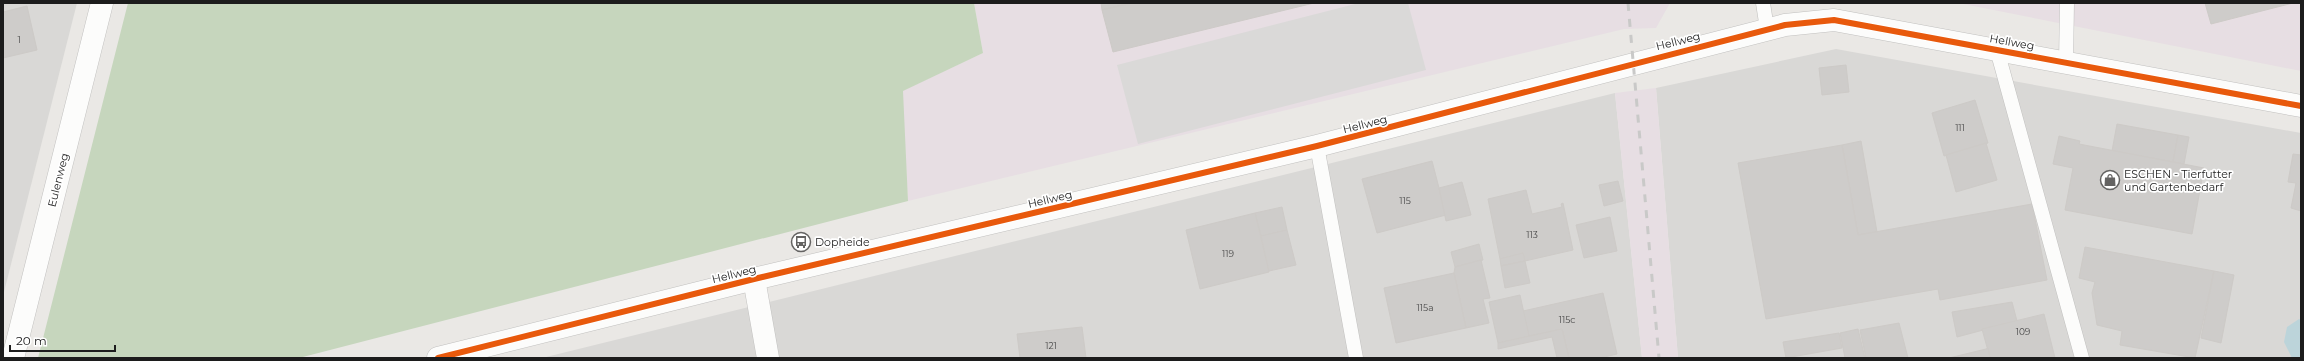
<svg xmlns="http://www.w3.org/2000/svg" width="2304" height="361" font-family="Montserrat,sans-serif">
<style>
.residential{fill:#d9d8d6}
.industrial{fill:#e7dee3}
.forest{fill:#c6d6bd}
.parking{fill:#dad9d8}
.water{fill:#bcd4da}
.building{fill:#ceccca;stroke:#cdcac7}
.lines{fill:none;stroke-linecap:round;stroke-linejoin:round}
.service-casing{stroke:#c1c0bf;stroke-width:15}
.minor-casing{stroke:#c1c0bf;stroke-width:23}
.service{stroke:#fcfcfb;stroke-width:14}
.minor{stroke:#fcfcfb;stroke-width:22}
.rail{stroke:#c9c9c8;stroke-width:3;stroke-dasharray:8 8;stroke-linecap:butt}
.cycleway-casing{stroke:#fff;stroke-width:8}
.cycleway{stroke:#e8590c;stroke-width:6}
.labels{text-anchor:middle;stroke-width:3.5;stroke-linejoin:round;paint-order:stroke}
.number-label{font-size:9px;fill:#484848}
.street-label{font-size:11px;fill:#1c1c1c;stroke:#fff}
.poi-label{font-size:11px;fill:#1c1c1c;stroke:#fff;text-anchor:start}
</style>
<rect width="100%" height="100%" fill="#eae8e5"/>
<g class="residential">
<path d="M3,3H77L3,296Z"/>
<path d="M1836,49L2301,133V358H1678L1656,88Z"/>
<path d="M1615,93L1642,358H542Z"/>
</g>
<g class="industrial">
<path d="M974,3H1670L1656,28L1624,29L908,201L902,91L983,53Z"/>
<path d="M1958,3H2301V71Z"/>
<path d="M1656,88L1678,358H1642L1615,93Z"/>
</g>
<path class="forest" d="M128,3H974L983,53L903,91L908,201L299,358H38Z"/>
<path class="parking" d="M1359,3H1408L1426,70L1138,144L1117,65Z"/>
<path class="water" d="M2299,319L2301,320V358H2292L2284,342L2287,327Z"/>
<g class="building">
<path d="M1101,3H1132L1102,10Z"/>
<path d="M1132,3H1314L1113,52L1102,10Z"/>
<path d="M2205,3H2293L2211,24Z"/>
<path d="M27,6L37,50L3,58V12Z"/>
<path d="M1846,65L1849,92L1822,95L1819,68Z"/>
<path d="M1975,100L1988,143L1944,156L1932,113Z"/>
<path d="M2117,124L2178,135L2173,162L2112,151Z"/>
<path d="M2178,135L2189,137L2184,164L2173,162Z"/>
<path d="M2059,136L2080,141L2079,144L2204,168L2192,234L2065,210L2073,168L2053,164Z"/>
<path d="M1861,141L1877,232L1858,235L1842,145Z"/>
<path d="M1986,143L1997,180L1956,192L1946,155Z"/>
<path d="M1842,145L1858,235L2032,204L2047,280L1940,300L1938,289L1766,319L1738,163Z"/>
<path d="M2293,154L2301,155V211L2291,208L2296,183L2288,182Z"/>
<path d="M1432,161L1446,215L1377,233L1362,179Z"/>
<path d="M1618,181L1623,201L1604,206L1599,185Z"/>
<path d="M1462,182L1471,215L1446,221L1439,188Z"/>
<path d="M1526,190L1532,214L1562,207L1561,204L1563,203L1573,250L1525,261L1523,253L1500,259L1488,199Z"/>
<path d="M1282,207L1287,230L1261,236L1255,213Z"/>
<path d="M1255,213L1269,272L1200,289L1186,230Z"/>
<path d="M1610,217L1617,251L1584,258L1576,225Z"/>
<path d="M1287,230L1296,265L1269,271L1261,236Z"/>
<path d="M1479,244L1483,260L1455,267L1451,252Z"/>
<path d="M2085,247L2214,271L2195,358L2120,345L2122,331L2097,325L2092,293L2095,282L2079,278Z"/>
<path d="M1523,253L1525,261L1501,266L1500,259Z"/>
<path d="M1481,260L1490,298L1483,299L1489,323L1466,328L1454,273L1455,267Z"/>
<path d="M1525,261L1530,283L1505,288L1501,266Z"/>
<path d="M2214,271L2234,275L2221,343L2201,338Z"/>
<path d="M1454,273L1466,328L1396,343L1384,288Z"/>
<path d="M1603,293L1617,354L1600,358H1569L1562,329L1529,336L1523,311Z"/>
<path d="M1520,295L1529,336L1498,343L1489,302Z"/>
<path d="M2012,302L2017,321L1957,337L1952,312Z"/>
<path d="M2044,314L2055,358H1990L1982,329Z"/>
<path d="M1899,323L1908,358H1866L1860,330Z"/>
<path d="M1082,327L1086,358H1020L1017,334Z"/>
<path d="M1562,329L1569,358H1557L1552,337L1498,349V343Z"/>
<path d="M1858,329L1865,358H1845L1840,333Z"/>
<path d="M1839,333L1842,348L1786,358L1783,342Z"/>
<path d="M1988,348L1990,358H1949L1986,349Z"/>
</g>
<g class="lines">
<defs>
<g id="service">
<path d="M1763,3L1767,29"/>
<path d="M1997,50L2082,358"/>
<path d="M2066,63L2067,3"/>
<path d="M1317,146L1356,358"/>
</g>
<g id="minor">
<path d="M754,279L768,358"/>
<path d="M13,358L102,3"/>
<path d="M438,358L754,279L1317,146L1785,25L1834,20L2301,106"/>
</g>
</defs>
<use href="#service" class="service-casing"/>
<use href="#minor" class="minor-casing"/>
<use href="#service" class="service"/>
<use href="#minor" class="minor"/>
<path class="rail" d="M1628,3L1659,358"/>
<defs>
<path id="cycleway" d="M438,358L754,279L1317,146L1785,25L1834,20L2301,106"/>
</defs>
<use href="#cycleway" class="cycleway-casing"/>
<use href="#cycleway" class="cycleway"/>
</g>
<defs>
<symbol id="shop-ring" viewBox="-11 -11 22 22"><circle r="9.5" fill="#fff" stroke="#646362" stroke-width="1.5"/><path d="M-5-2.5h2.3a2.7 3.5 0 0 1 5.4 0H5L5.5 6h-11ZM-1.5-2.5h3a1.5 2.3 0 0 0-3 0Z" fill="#646362"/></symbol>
<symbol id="bus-ring" viewBox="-11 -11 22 22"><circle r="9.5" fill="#fff" stroke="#646362" stroke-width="1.5"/><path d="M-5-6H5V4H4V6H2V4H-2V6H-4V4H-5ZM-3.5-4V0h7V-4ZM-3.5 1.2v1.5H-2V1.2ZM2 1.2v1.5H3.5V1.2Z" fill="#646362"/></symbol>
</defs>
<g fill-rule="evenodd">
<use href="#shop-ring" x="2099" y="169" width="22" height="22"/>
<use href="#bus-ring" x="790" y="231" width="22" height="22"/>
</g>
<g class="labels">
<g class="number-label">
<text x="19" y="43">1</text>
<text x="1960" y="131">111</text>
<text x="1405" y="204">115</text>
<text x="1532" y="238">113</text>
<text x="1228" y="257">119</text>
<text x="1425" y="311">115a</text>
<text x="1567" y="323">115c</text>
<text x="2023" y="335">109</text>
<text x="1051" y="349">121</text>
</g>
<g class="street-label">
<text transform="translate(1678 41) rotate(-14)" y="4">Hellweg</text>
<text transform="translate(2012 42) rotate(10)" y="4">Hellweg</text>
<text transform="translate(1365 124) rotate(-14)" y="4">Hellweg</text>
<text transform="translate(58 180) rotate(-76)" y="4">Eulenweg</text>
<text transform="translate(1050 199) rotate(-13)" y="4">Hellweg</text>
<text transform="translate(734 274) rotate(-14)" y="4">Hellweg</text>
</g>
<g class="poi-label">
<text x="2124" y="178">ESCHEN - Tierfutter<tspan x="2124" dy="13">und Gartenbedarf</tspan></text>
<text x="815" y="246">Dopheide</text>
</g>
</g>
<rect width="2304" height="361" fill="none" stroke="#1c1c1c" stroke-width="8"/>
<path d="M10 345v6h105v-6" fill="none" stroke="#1c1c1c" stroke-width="2"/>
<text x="16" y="345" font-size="12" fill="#1c1c1c" stroke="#ffffff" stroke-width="3" paint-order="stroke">20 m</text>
</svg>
